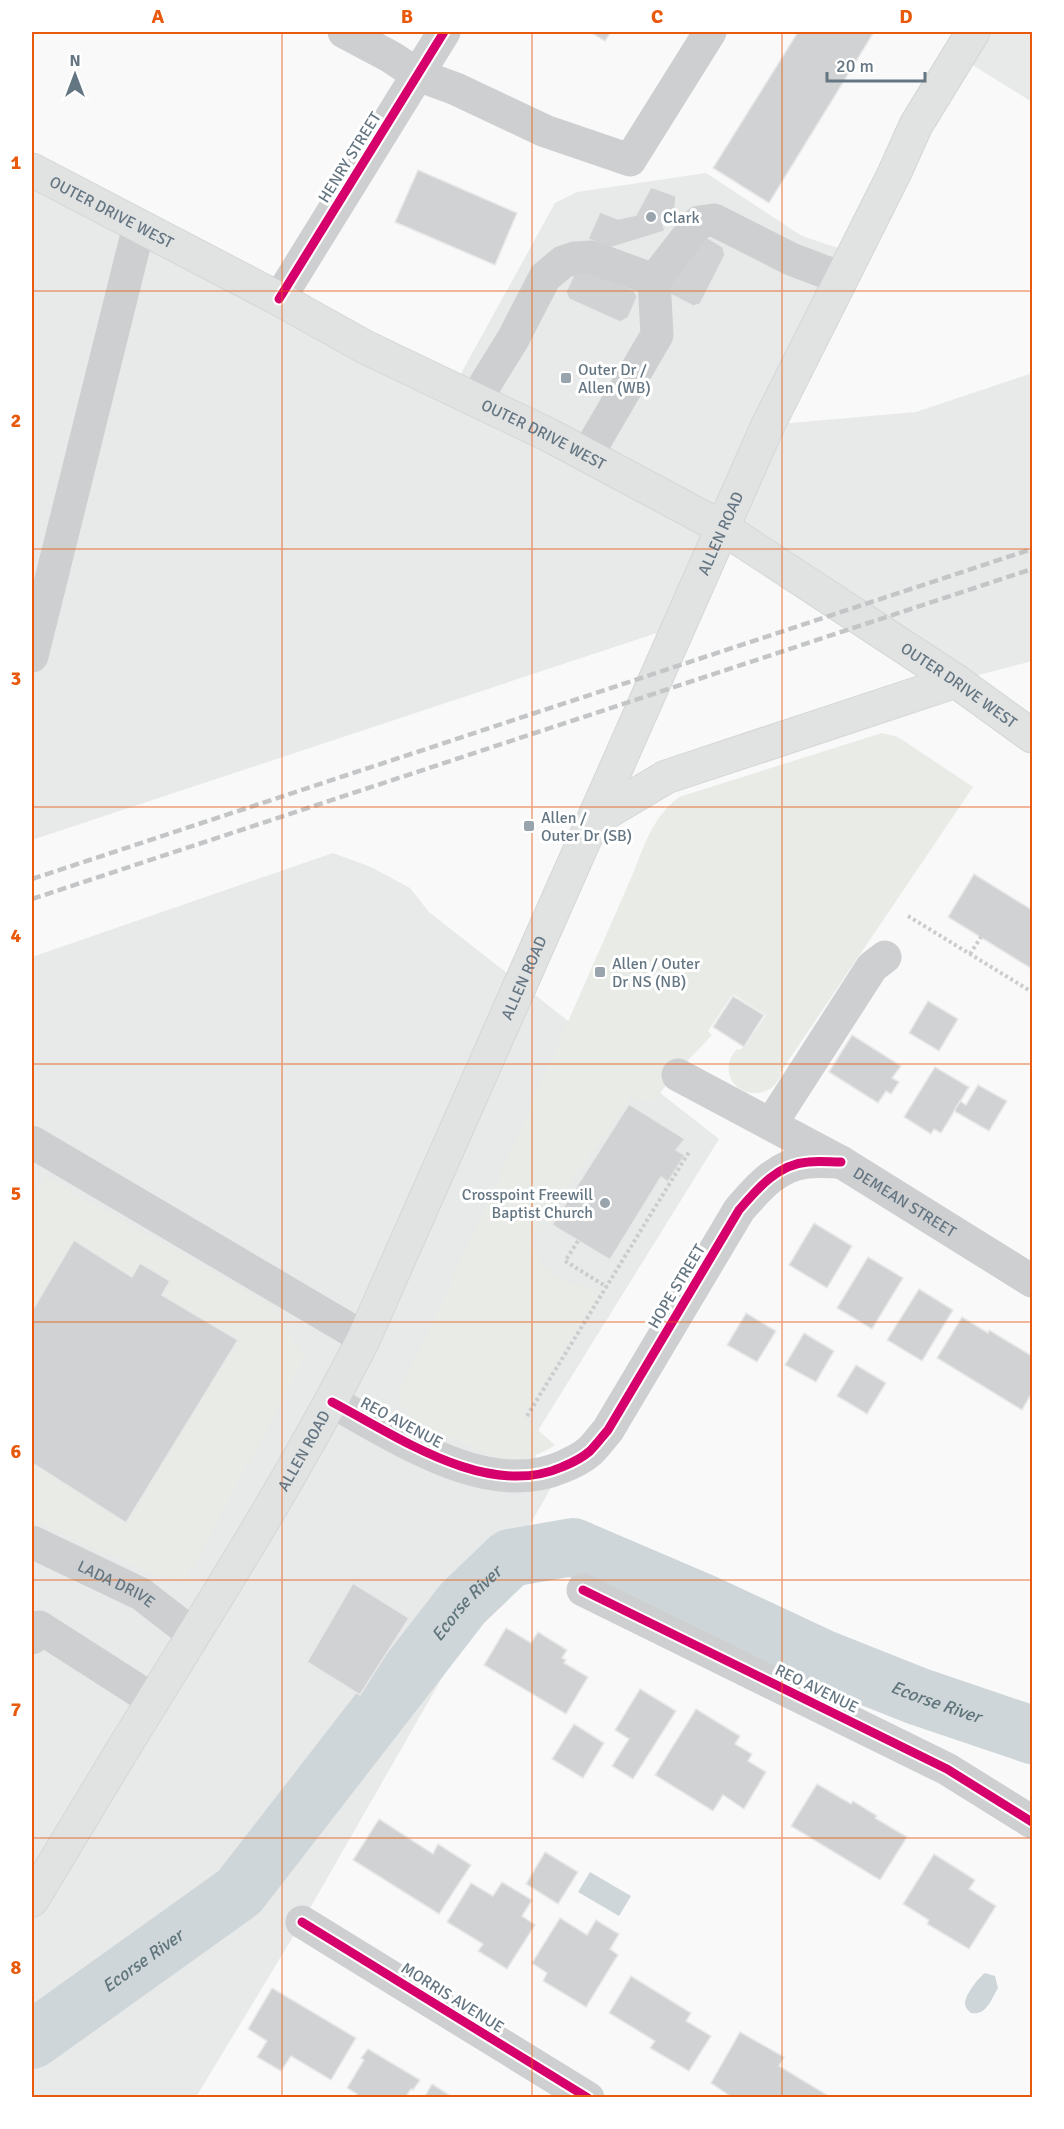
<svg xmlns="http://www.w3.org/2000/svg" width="1064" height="2129" font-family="Signika,sans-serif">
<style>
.built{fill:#e8e9e9}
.green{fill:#e8ebe6}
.water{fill:#ced6d9}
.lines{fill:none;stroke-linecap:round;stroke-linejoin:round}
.river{stroke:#ced6d9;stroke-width:58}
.building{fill:#d0d2d3;stroke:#e8e8e8;stroke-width:1.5}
.major-casing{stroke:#d5d6d7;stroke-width:35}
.path{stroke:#cbcccd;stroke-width:4;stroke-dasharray:3 3;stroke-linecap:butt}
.minor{stroke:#cecfd0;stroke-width:33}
.major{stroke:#e1e2e2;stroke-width:33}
.rail{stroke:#c3c5c6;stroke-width:4.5;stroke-dasharray:9 4.5;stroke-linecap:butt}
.cycleway-casing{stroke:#fff;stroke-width:13}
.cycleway{stroke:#d6006c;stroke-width:9}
.grid{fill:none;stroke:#e8590c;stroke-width:1.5;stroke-opacity:0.55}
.poi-dot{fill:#99a4ac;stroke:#fff;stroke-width:2}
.labels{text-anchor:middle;stroke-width:6;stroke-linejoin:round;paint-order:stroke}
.street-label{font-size:16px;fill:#657683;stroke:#fff}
.poi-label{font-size:16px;fill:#657683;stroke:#fff;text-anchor:start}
.water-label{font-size:18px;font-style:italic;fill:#60757c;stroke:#fff}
.neatline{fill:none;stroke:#e8590c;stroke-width:2}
.grid-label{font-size:20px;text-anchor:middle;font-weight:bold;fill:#e8590c}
</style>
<rect width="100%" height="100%" fill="#f9f9f9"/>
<g class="built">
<path d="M973,32H1032V102L958,56Z"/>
<path d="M706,173L802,236L853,253L768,425L916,412L1032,373V661L956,681L724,528L681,625L32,840V182L453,388L555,203L577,192Z"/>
<path d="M333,853L371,867L410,888L429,912L719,1139L529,1445L546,1474L563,1467L302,1922L196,2097H32V957Z"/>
</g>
<g class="green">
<path d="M882,733L898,737L973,787L780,1073L781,1076C778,1081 774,1087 768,1090C740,1103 715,1073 737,1049L740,1050L747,1044L766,1015L733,994L708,1031L712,1035L676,1073L652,1103L631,1097L531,1238C528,1251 552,1275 564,1281C575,1286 590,1287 601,1291L523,1417L555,1445C542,1454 526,1459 510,1459C493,1458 430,1429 415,1419C407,1413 401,1406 398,1396L498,1181L632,876C645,845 651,819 679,797Z"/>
<path d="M46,1177L271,1305L305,1358L185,1581L152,1574L32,1519V1197Z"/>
</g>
<g class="water">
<path d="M590,1872L631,1896L619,1916L578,1892Z"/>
<path d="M985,1973L995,1976L998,1988C991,2000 986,2016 971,2013C968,2010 966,2009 965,2004C965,1995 978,1978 985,1973Z"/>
</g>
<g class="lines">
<path class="river" id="s1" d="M32,2040L239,1892L463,1603L510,1558L573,1547L706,1604L824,1659L917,1696L1032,1735"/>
</g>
<g class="building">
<path d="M590,32H611L605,41Z"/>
<path d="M798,32H874L769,203L713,168Z"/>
<path d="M418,170L517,213L495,265L395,222Z"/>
<path d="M651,187L676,196L674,219L662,221L665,231L610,248L588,239L600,212L618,219L636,215Z"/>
<path d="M705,236L723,247L725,255L700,304L693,306L670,294L668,287Z"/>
<path d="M584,268L634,290L637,297L628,318L620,322L569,299L566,292L576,270Z"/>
<path d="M974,874L1032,910V969L948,917Z"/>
<path d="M733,996L764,1015L744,1047L713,1027Z"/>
<path d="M928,1001L958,1019L939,1051L909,1033Z"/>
<path d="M852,1035L901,1066L892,1078L899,1082L891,1094L886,1091L878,1103L829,1072Z"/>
<path d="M935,1067L969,1087L941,1133L934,1129L931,1134L904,1117Z"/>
<path d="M978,1085L1007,1101L989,1131L954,1111L960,1101L966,1105Z"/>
<path d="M629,1104L685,1139L676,1150L685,1155L668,1182L661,1177L610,1260L552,1225Z"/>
<path d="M814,1223L852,1246L827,1288L789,1265Z"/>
<path d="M74,1240L132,1277L140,1263L170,1281L162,1295L238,1340L126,1523L32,1463V1311Z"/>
<path d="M868,1257L903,1278L872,1329L837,1308Z"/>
<path d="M919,1289L953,1310L922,1361L887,1340Z"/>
<path d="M746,1313L776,1331L757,1362L727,1345Z"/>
<path d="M962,1317L988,1333L989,1330L1032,1356V1392L1022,1410L937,1358Z"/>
<path d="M804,1333L834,1351L816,1382L785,1365Z"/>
<path d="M856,1365L886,1383L867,1414L837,1396Z"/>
<path d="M353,1583L409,1618L360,1695L307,1662Z"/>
<path d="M506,1628L531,1643L538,1632L567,1650L562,1658L566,1660L564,1663L588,1677L566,1714L484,1665Z"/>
<path d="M640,1689L676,1711L633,1779L612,1766L629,1739L615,1730Z"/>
<path d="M696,1709L740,1736L735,1744L752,1754L748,1761L766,1772L744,1809L723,1795L713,1811L655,1775Z"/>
<path d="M574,1724L604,1743L583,1778L552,1759Z"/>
<path d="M817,1784L851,1804L853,1801L877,1816L875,1818L907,1837L880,1880L791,1826Z"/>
<path d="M379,1819L433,1854L438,1844L471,1865L439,1914L353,1860Z"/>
<path d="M545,1852L578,1872L558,1904L526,1884Z"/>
<path d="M934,1854L975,1880L969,1889L996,1906L969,1949L927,1924L929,1920L903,1904Z"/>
<path d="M502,1882L532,1900L522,1916L535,1925L507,1969L478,1951L483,1944L447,1922L471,1883L493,1896Z"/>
<path d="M560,1918L587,1935L596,1920L619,1934L610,1949L618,1955L586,2007L543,1981L547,1973L532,1963Z"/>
<path d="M631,1976L691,2013L686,2021L711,2036L689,2071L650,2048L655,2041L609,2013Z"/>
<path d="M272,1988L356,2038L331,2080L291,2056L281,2071L257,2057L267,2041L248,2029Z"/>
<path d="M740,2032L784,2057L779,2066L832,2098H733L711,2083Z"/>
<path d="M368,2049L420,2080L413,2090L411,2089L405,2098H355L357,2094L347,2088L364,2060L361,2058Z"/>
<path d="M432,2084L454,2098H424Z"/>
</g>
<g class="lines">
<defs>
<g id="major">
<path id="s4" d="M32,170L279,299L365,347L549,435L723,528L956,681L1032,736"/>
<path d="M594,820L666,777L956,681"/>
<path id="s5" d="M32,1900C72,1834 111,1768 152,1702C226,1582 301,1463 364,1338L768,425L894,174L916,125L973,32"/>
</g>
</defs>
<use href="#major" class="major-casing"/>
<g class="path">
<path d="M908,916L1032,992"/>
<path d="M970,954L981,937"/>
<path d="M578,1241L565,1261L607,1287"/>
<path d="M527,1416L689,1152"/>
</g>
<g class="minor">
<path d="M344,32L391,57L418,75L456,89L545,131L630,160L710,32"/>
<path d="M654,280L699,222L714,220L791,259L841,278"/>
<path d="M279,299L444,32"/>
<path d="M476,399L513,339L545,277L563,262L575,258L591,257L654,280L657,335L587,455"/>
<path d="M32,656L139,226"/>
<path id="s2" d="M678,1075L841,1162L1032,1281"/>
<path d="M771,1124L872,967L885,957"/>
<path d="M32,1142L364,1338"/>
<path d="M332,1402C397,1436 487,1500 562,1467C572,1463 582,1458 590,1451C596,1445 602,1437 608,1430L739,1210C757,1189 778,1164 808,1162C819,1161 830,1162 841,1162"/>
<path id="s3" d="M32,1542L141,1594L194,1635"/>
<path d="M583,1590L947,1769L1032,1822"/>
<path d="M32,1638L39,1627L153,1700"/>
<path d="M302,1922L588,2098"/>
</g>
<use href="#major" class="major"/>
<g class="rail">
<path d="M32,879L1032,549"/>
<path d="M32,899L1032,569"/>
</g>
<defs>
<g id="cycleway">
<path d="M279,299L444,32"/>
<path d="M332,1402C397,1436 487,1500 562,1467C572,1463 582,1458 590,1451C596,1445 602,1437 608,1430L739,1210C757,1189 778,1164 808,1162C819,1161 830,1162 841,1162"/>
<path d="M583,1590L947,1769L1032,1822"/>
<path d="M302,1922L588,2098"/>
</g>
</defs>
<use href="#cycleway" class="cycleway-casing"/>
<use href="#cycleway" class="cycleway"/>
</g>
<path class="grid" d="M282,32V2098M532,32V2098M782,32V2098M32,291H1032M32,549H1032M32,807H1032M32,1064H1032M32,1322H1032M32,1580H1032M32,1838H1032"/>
<g class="poi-dot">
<circle cx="651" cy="217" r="6"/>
<rect x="560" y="372" width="12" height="12" rx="3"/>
<rect x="523" y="820" width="12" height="12" rx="3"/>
<rect x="594" y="966" width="12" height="12" rx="3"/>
<circle cx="605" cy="1203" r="6"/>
</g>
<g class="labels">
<g class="street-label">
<text transform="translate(349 157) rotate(-58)" y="6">HENRY STREET</text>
<text dy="6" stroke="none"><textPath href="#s4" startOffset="90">OUTER DRIVE WEST</textPath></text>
<text dy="6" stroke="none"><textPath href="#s4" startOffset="576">OUTER DRIVE WEST</textPath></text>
<text dy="6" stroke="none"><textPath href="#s5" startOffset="1533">ALLEN ROAD</textPath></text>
<text dy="6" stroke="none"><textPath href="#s4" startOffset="1062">OUTER DRIVE WEST</textPath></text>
<text dy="6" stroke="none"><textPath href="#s5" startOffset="1047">ALLEN ROAD</textPath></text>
<text dy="6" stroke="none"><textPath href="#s2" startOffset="260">DEMEAN STREET</textPath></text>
<text transform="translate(676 1286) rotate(-59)" y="6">HOPE STREET</text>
<text transform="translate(402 1422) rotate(28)" y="6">REO AVENUE</text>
<text dy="6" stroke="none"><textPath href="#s5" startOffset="525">ALLEN ROAD</textPath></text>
<text dy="6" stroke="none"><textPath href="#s3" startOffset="94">LADA DRIVE</textPath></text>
<text transform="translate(817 1688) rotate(26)" y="6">REO AVENUE</text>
<text transform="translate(453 1997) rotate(32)" y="6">MORRIS AVENUE</text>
</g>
<g class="poi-label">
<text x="663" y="223">Clark</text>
<text x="578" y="375">Outer Dr /<tspan x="578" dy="18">Allen (WB)</tspan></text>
<text x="541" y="823">Allen /<tspan x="541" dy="18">Outer Dr (SB)</tspan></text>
<text x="612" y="969">Allen / Outer<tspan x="612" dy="18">Dr NS (NB)</tspan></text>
<text x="593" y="1200" text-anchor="end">Crosspoint Freewill<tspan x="593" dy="18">Baptist Church</tspan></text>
</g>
<g class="water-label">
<text dy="6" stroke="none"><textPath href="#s1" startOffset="622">Ecorse River</textPath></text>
<text dy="6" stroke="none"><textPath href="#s1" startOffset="1144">Ecorse River</textPath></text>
<text dy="6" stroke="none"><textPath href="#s1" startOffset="136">Ecorse River</textPath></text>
</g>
</g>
<rect width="1064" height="2129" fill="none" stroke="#ffffff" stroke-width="66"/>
<g transform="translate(75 75)" stroke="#ffffff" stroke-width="4.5" paint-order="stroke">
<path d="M0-4.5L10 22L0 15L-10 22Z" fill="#657683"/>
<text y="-9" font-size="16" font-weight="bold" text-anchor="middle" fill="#657683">N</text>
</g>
<path d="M827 72v9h98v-9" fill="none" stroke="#657683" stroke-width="3"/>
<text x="836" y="72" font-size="18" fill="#657683" stroke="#ffffff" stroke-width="4.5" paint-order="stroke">20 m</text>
<rect x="33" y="33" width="998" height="2063" class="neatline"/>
<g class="grid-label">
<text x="158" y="23">A</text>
<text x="407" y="23">B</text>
<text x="657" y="23">C</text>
<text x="906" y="23">D</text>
<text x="16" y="169">1</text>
<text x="16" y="427">2</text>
<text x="16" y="685">3</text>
<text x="16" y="942">4</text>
<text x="16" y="1200">5</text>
<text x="16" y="1458">6</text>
<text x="16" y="1716">7</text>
<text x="16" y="1974">8</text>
</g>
</svg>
